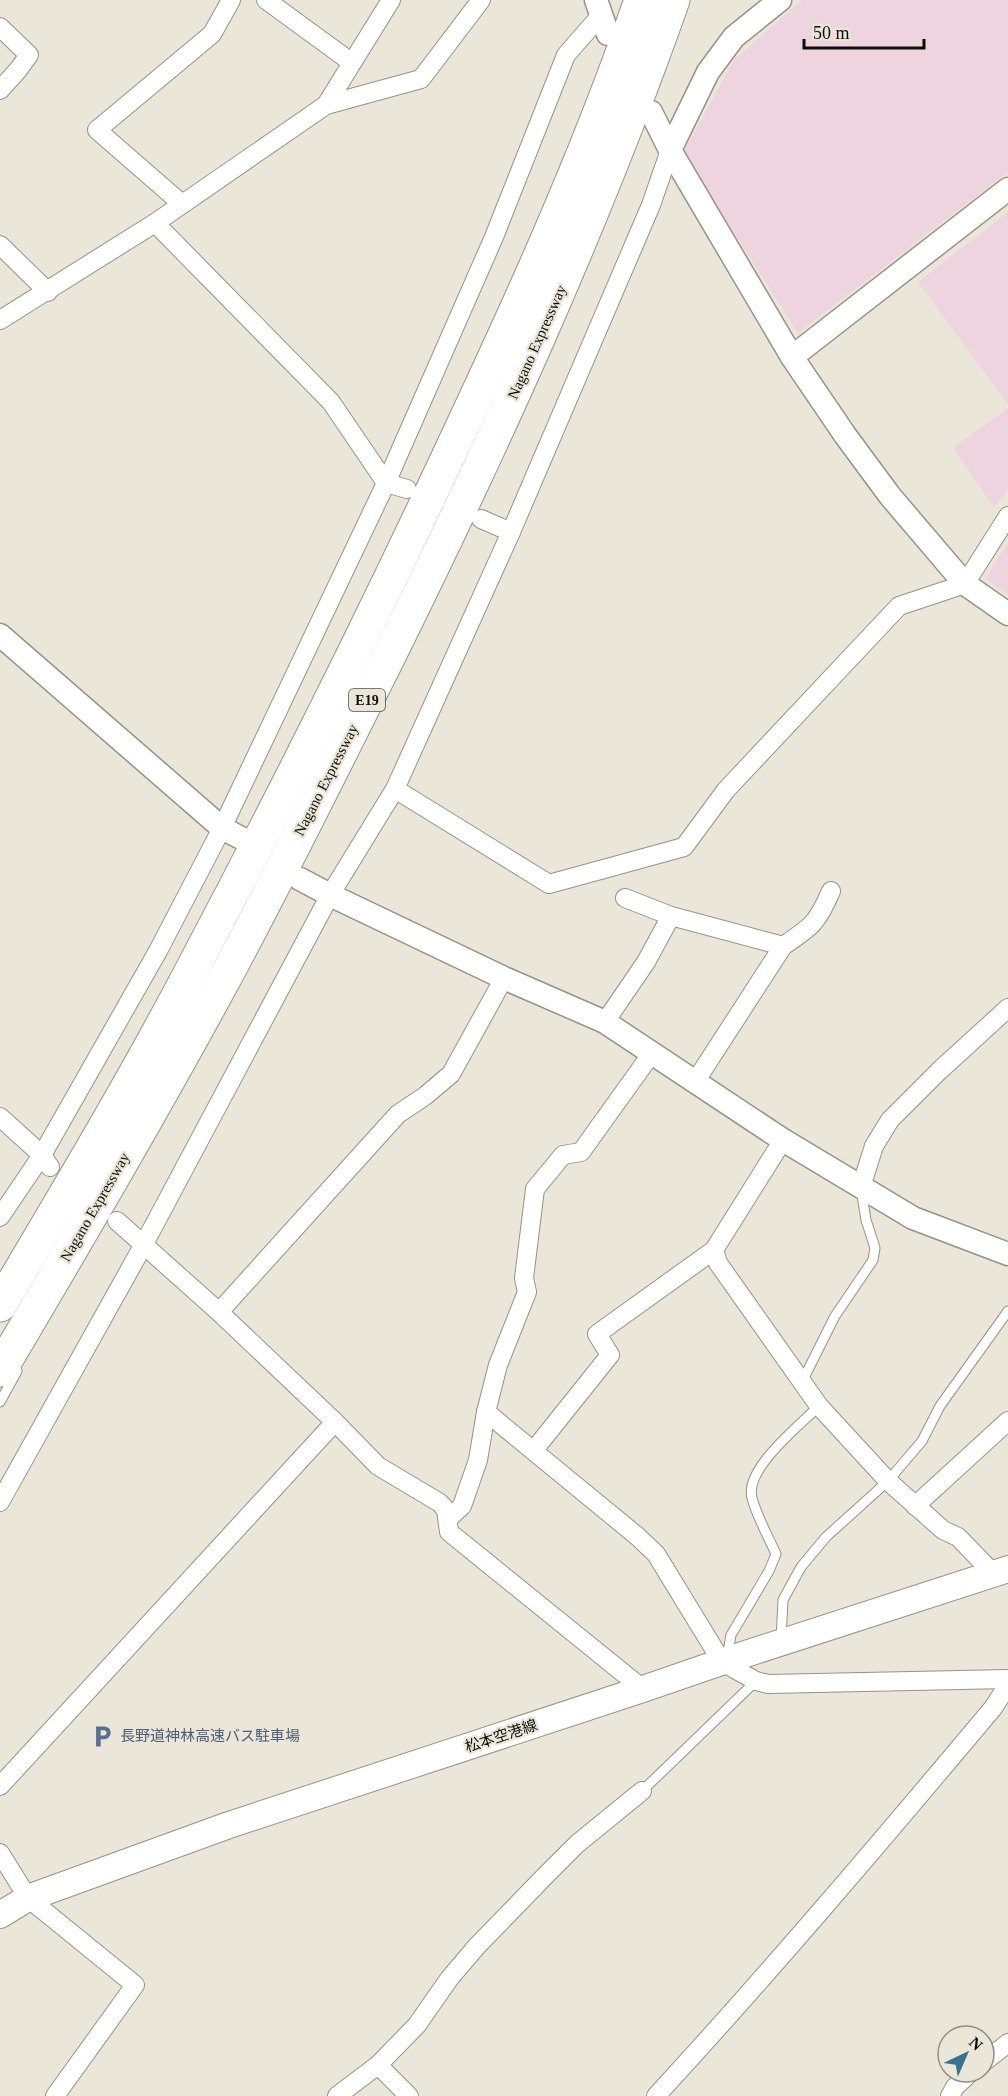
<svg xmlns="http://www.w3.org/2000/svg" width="1008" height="2096" font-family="'Times New Roman','Noto Sans JP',serif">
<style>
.industrial{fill:#edd4de}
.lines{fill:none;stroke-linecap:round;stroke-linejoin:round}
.service-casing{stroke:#969386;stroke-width:11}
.minor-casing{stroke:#969386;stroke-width:20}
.tertiary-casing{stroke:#969386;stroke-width:25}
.secondary-casing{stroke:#969386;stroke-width:28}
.motorway-casing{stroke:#969386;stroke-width:35}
.service{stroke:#fff;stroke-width:9}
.minor{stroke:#fff;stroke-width:18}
.tertiary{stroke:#fff;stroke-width:22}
.secondary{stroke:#fff;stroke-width:26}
.motorway{stroke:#fff;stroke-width:33}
.labels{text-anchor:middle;stroke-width:4.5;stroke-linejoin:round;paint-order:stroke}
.shield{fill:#eae6d9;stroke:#504e47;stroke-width:1.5}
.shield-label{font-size:14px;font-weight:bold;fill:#0e0d09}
.street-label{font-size:15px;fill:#0e0d09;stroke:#eae6d9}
.service-label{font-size:15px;fill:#4e5e75;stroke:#eae6d9;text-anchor:start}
</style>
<rect width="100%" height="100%" fill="#eae6d9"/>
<g class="industrial">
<path d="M802,0H1008V172L798,333L683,153L734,60Z"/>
<path d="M1008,212V404L918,282Z"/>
<path d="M1008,408V490L994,507L953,448Z"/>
<path d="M1008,543V595L985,578Z"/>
</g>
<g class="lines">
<defs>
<g id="service">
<path d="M802,1382L835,1316L873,1260L875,1248L866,1220L861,1189"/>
<path d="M0,1402L17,1371"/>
<path d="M781,1639L783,1600L801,1567L826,1537L888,1481L922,1441L940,1406L1008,1311"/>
<path d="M727,1658L731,1635L769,1571L776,1554C768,1536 757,1517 752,1498C744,1469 800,1425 819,1406"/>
<path d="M642,1791L756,1681"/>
</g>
<g id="minor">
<path d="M266,0L351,62"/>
<path d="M0,27L29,55L18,70L0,90"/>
<path d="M326,105L391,0"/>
<path d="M182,204L97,130L212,34L231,0"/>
<path d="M155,223L331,402L386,483L407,489"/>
<path d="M0,245L48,292"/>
<path d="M0,320L155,223L326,105L421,79L481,0"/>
<path d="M481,519L511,532"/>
<path d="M395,789L549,884L684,847L726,790L899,606L965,584L1008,516"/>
<path d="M625,898L671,916L783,946C811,927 817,924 831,891"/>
<path d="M605,1022L646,962L671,916"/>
<path d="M695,1082L783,946"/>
<path d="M0,1117L42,1155L50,1167"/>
<path d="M861,1187L874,1146L890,1120L939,1071L1008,1008"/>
<path d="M0,1217L42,1155L158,951L222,828L386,483L494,237L566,55L601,15"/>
<path d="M117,1221L219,1312L335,1422L378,1466L440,1503L446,1510L449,1532L643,1689"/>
<path d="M714,1250L718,1263L819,1406L888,1481L943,1530L958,1537L993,1573"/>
<path d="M219,1312L398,1114L425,1096L451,1074L504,978"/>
<path d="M486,1412L637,1536L656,1554L722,1662L756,1681L768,1684L1008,1679"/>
<path d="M534,1450L610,1355L597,1334L714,1250L783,1140"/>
<path d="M0,1502L144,1244L330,895L395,789L511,532L651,205L670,150"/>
<path d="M915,1506L1008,1421"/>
<path d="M448,1519L462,1506L478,1460L486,1412L498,1365L527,1292L524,1278L535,1189L563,1155L581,1152L652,1053"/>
<path d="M0,1786L335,1422"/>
<path d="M0,1853L28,1898L135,1985L55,2096"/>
<path d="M984,2062L1008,2043"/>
<path d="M378,2065L409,2096"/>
<path d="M337,2096L378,2065L417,2025L449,1979L477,1946L546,1875L577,1844L642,1791"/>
<path d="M656,2096C772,1970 883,1839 993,1708L1008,1685"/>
<path d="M950,2096L955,2087L971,2072"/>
</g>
<g id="tertiary">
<path d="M596,0L608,34"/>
<path d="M651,112L670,150L792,357L845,435L890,496L965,584L1008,614"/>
<path d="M670,150L708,72L734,37L780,0"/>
<path d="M792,357L1008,189"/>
<path d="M0,635L222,828L243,839"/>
<path d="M300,879L330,895L504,978L605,1022L783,1140L913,1218L1008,1254"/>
</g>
<path id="secondary" d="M0,1915L28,1898L229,1825L643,1689L727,1660L1008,1569"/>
<g id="motorway">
<path d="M0,1305C67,1192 135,1079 196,962C278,807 357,650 432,491C508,330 583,169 641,0"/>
<path d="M0,1370C76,1242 151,1114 222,983C279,878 332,769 386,662C493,446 593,227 673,0"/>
</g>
</defs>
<use href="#service" class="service-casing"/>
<use href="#minor" class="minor-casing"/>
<use href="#tertiary" class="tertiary-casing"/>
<use href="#secondary" class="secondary-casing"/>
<use href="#motorway" class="motorway-casing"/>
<use href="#service" class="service"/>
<use href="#minor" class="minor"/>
<use href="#tertiary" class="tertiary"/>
<use href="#secondary" class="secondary"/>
<use href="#motorway" class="motorway"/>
</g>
<defs>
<symbol id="parking-bare" viewBox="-9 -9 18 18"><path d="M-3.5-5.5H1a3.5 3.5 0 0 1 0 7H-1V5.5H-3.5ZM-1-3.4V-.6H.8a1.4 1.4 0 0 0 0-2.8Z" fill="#5c6f8a" stroke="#eae6d9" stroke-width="2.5" paint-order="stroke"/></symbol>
</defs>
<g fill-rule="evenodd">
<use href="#parking-bare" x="86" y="1720" width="33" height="33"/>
</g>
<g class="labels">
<rect class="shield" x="349" y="689" width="36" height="22" rx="4.5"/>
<g class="shield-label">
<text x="367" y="705">E19</text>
</g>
<g class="street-label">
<text transform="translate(537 342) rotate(-66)" y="5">Nagano Expressway</text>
<text transform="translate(326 780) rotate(-63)" y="5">Nagano Expressway</text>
<text transform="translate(95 1207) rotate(-60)" y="5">Nagano Expressway</text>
<text transform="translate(501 1736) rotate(-18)" y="5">松本空港線</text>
</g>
<g class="service-label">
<text x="120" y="1741">長野道神林高速バス駐車場</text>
</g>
</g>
<g transform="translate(966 2054) rotate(44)"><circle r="28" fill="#eae6d9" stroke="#928f86" stroke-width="1.5"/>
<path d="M0-4.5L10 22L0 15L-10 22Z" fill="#38738b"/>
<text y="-9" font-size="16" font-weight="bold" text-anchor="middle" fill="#0e0d09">N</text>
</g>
<path d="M804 39v9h120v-9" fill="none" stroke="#0e0d09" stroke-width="3"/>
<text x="813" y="39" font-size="18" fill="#0e0d09" stroke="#eae6d9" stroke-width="4.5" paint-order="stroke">50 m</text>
</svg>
